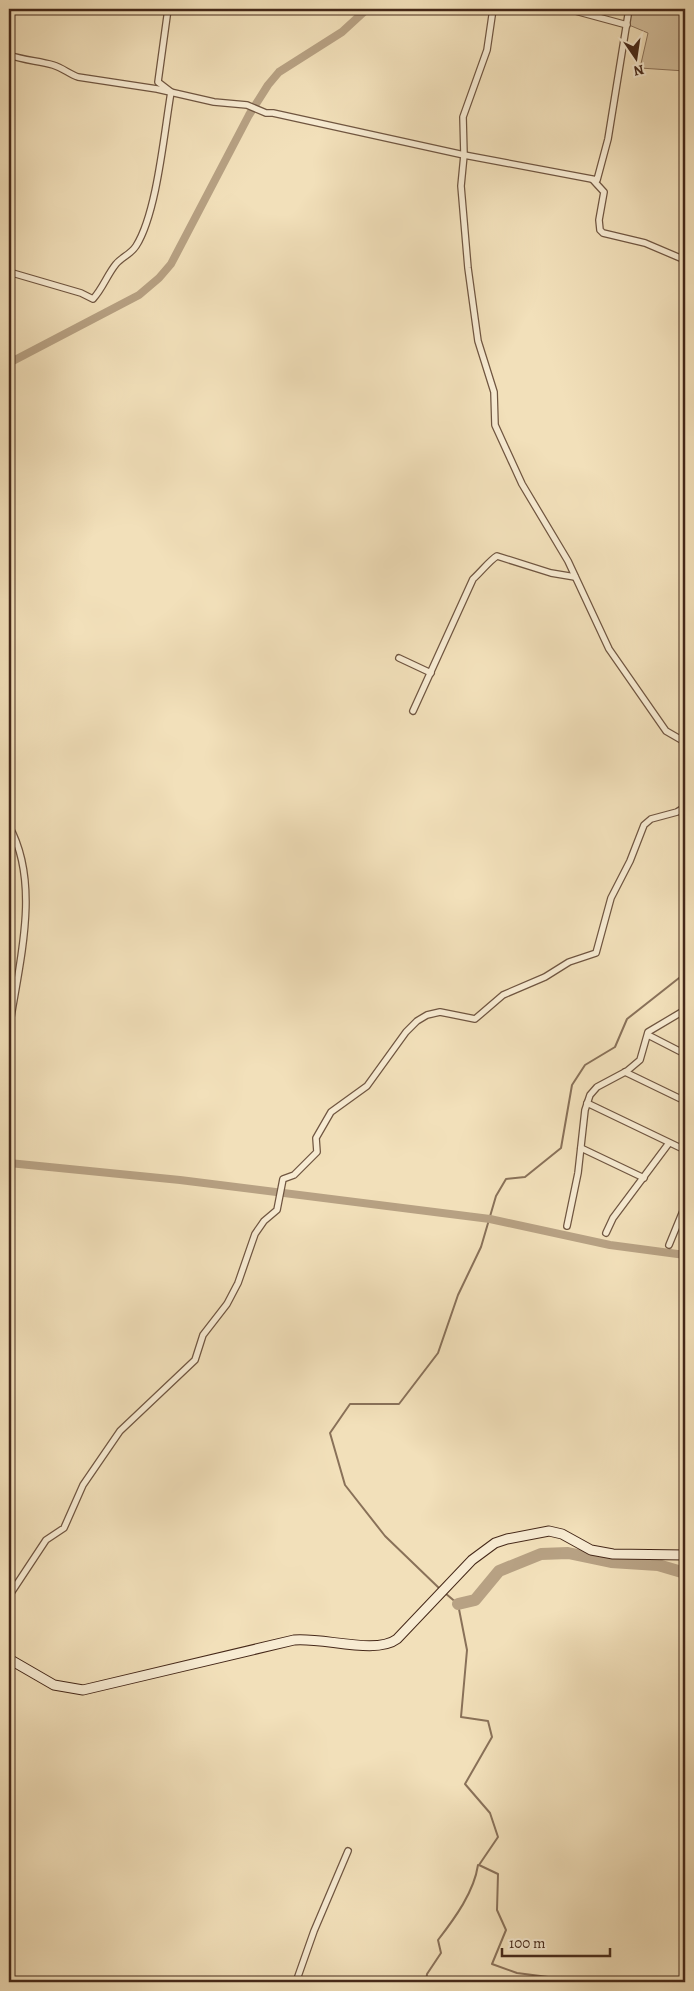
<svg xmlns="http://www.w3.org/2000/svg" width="694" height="1991" font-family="Alegreya,serif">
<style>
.green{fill:#d5c19f;stroke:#8d745c}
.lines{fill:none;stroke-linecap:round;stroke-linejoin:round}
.stream{stroke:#897159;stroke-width:2}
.canal{stroke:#b7a183;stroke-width:8}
.river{stroke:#b7a183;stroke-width:12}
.street-casing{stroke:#705641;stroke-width:8}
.secondary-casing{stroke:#452819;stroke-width:11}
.street{stroke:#f7ebd2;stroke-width:5.5}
.secondary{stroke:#f7ebd2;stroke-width:9}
</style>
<rect width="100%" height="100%" fill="#f2e0ba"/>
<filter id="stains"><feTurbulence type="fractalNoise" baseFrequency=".004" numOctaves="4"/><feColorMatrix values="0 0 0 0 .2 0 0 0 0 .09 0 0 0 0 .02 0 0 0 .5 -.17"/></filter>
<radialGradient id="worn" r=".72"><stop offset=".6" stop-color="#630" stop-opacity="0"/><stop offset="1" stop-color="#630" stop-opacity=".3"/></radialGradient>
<path class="green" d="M632,9H685V71L640,68L648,33L629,25Z"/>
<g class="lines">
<g class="stream">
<path d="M440,1589L385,1536L345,1485L330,1433L350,1404H399L438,1353L458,1295L481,1247L496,1196L506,1179L525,1177L561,1148L572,1085L585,1065L615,1047L627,1019L679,978L685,979"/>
<path d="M445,1593L458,1604L467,1650L461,1717L488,1721L492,1737L465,1784L490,1813L498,1837L479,1865L498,1874L497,1910L506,1930L492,1964L517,1973L587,1982"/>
<path d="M426,1982L427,1974L441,1953L438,1940C455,1918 474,1892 478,1865"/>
</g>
<g class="canal">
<path d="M9,363L139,295L159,278L171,264L249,115L268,85L279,72L342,32L367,9"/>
<path d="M9,1163L180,1180L490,1219L610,1245L685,1255"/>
</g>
<path class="river" d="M458,1604L475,1600L499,1571L541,1554L568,1553L611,1562L658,1565L685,1573"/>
<defs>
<g id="street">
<path d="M493,9L487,50L463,117L464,155L461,186L468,268L478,341L494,392L495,425L522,484L568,561L609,649L666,731L685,742"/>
<path d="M568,9L627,25"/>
<path d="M9,55C23,60 38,61 53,65C63,68 69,74 78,77L157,89L214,102L247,105L266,113H273L464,155L597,180L608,139L629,9"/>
<path d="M593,180L604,192L599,220L600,230L603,233L645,243L685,260"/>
<path d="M9,272L81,293L93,299C103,288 107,275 116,264C122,257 131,254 136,246C157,213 164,133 171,92L158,82L168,9"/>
<path d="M399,658L431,673"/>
<path d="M413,711L473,579C480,573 490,560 497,556L551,573L575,577"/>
<path d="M9,826C42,885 18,967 9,1030"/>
<path d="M648,1035L685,1054"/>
<path d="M625,1072L685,1101"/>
<path d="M587,1103L685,1150"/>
<path d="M581,1148L644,1178"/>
<path d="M567,1226L578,1173L585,1110L590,1095L597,1087L627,1071L640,1060L648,1032L685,1010"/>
<path d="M606,1233L613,1218L669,1143"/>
<path d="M669,1245L685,1206"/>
<path d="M9,1596L46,1540L64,1528L83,1485L120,1431L195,1360L203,1335L227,1304L238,1283L255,1234L264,1221L277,1210L283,1179L294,1175L317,1152L316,1138L331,1112L367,1086L406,1032L417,1021L427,1015L440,1012L475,1019L503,995L545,977L569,962L596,953L611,898L630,861L644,825L651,819L677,812L685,807"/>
<path d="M9,1979L20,1982"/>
<path d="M296,1982L314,1931L348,1851"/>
</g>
<path id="secondary" d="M9,1659L54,1685L83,1690L294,1640C323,1637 376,1655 397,1639L472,1560L495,1543L507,1539L549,1531L562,1534L591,1550L613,1554L685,1555"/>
</defs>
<use href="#street" class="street-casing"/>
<use href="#secondary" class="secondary-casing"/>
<use href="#street" class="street"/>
<use href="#secondary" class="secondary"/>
</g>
<rect width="694" height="1991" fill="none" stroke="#f2e0ba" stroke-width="30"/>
<rect x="10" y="10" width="674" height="1971" fill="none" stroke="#452819" stroke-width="2.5"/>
<rect x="15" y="15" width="664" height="1961" fill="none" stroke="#452819"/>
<g transform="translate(636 58) rotate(167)" stroke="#f7ebd2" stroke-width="4" paint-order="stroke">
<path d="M0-4L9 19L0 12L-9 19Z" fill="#452819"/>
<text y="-8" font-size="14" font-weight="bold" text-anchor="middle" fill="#452819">N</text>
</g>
<path d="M502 1948v8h108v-8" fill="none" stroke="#452819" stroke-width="2.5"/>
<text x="509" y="1948" font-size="15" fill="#452819" stroke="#f7ebd2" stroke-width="4" paint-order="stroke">100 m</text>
<rect width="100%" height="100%" filter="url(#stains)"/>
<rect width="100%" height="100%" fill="url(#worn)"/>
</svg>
